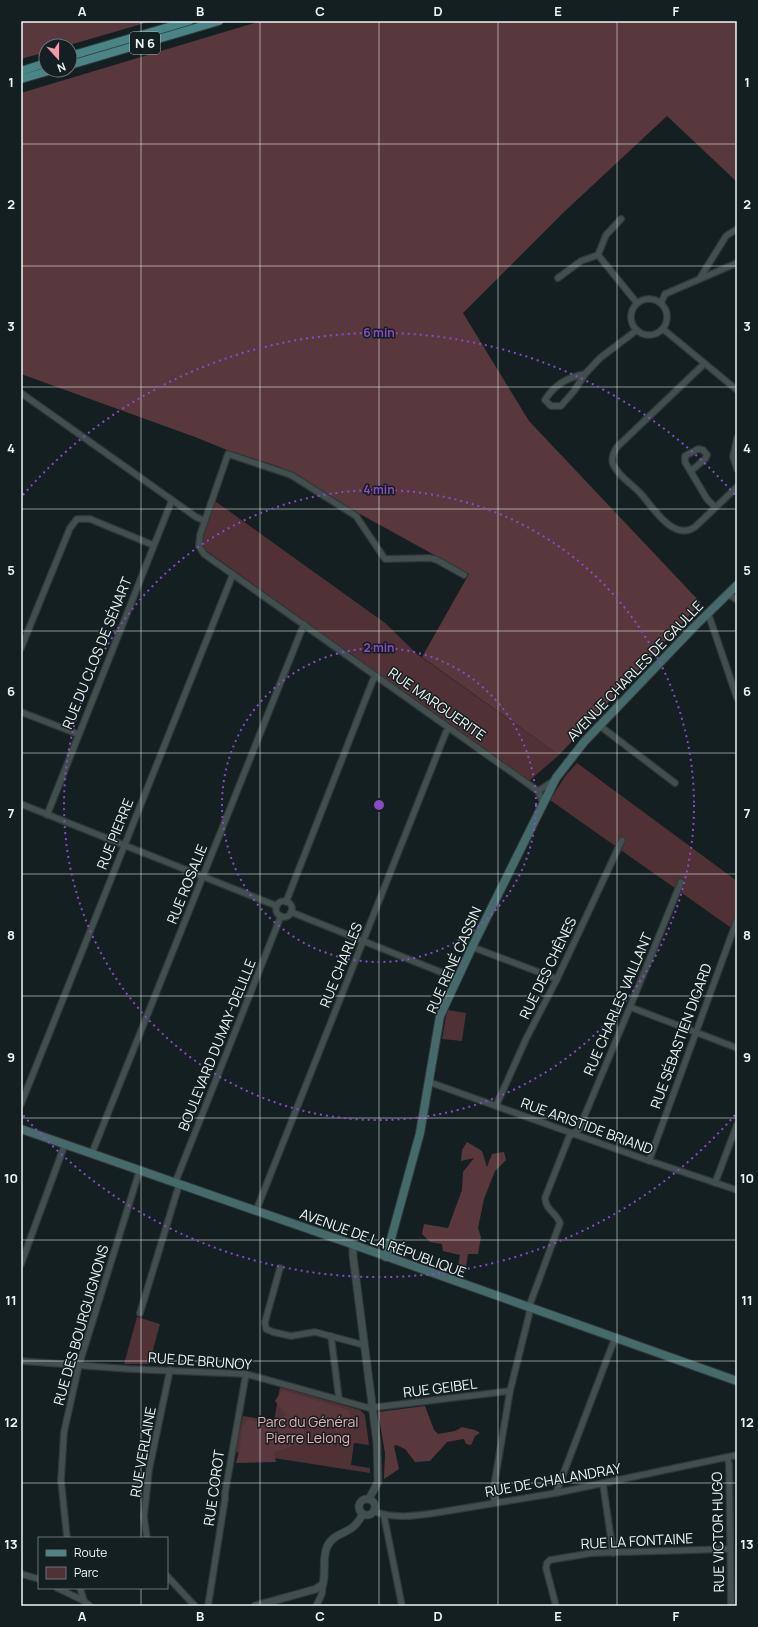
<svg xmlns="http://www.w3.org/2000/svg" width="758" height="1627" font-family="Manrope,sans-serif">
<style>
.green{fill:#503136}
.forest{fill:#58383d}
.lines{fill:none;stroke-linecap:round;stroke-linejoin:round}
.minor-casing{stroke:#313839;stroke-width:8}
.tertiary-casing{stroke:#313839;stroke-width:9}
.secondary-casing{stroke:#313839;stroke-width:10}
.primary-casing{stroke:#313839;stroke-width:10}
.minor{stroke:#424f4f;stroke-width:5.5}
.tertiary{stroke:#424f4f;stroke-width:7}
.secondary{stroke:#456a6b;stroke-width:8}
.primary{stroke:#498587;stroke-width:8}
.grid{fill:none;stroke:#eef6f6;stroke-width:1;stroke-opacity:0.55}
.ring{fill:none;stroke:#8c4ac7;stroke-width:2;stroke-dasharray:2 4}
.labels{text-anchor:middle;stroke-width:3;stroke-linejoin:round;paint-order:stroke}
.shield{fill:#131f20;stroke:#acb6b6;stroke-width:1}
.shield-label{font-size:13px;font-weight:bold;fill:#eef6f6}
.street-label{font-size:14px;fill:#eef6f6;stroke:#131f20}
.park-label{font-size:14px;fill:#ecacb4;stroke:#131f20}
.centre{fill:#8c4ac7;stroke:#131f20;stroke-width:2}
.ring-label{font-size:12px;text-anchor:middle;font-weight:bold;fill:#8c4ac7;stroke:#131f20;stroke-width:3;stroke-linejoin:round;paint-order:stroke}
.neatline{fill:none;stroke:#eef6f6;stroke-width:1.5}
.grid-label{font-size:13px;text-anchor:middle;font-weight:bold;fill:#eef6f6}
</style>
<rect width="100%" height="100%" fill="#131f20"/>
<g class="green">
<path d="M215,501L385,623L417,654L559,755L529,781L204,549L201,540Z"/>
<path d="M577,763L737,881V932L550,800L566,775Z"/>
<path d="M448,1010L466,1013L462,1041L442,1039L446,1016Z"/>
<path d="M137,1317L160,1324L149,1364H124Z"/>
<path d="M280,1387L360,1410L365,1415L369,1445L354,1443L351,1465L370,1468V1473L235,1452L243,1416L274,1421Z"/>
</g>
<g class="forest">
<path d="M21,21H152L66,46H46V52L21,59Z"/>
<path d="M261,21H737V182L667,116L564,212L463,313L529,421L701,603L559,755L422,657L469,574L338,502L299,476L280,467L227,450L195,437L21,374V93Z"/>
<path d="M467,1142L482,1151L487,1167L492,1154L504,1152L506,1160L495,1171L484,1199L478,1228L481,1237L478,1254H468L465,1273L457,1272L460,1255L443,1251L442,1244L430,1242L422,1234L424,1224L448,1228L462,1190L463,1172L474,1158L461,1161L462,1150Z"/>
<path d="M282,1390L349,1410L351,1427L336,1432L335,1417L305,1424L303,1442L274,1452L276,1462L236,1463L240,1447L242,1426L250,1418L267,1427L274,1428L277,1419L286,1415L275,1401Z"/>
<path d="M425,1406L434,1430L438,1434L455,1431L462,1427L475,1430L480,1433L475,1436L471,1445L466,1444L464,1439L447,1442L430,1461L415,1462L405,1449L396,1445L394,1446L399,1469L384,1479L385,1453L378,1412Z"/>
</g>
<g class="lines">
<defs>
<g id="minor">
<path d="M598,255L637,303"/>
<path d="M558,278L581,261L598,255L606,235L621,219"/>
<path d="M700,278L726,236L737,229"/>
<circle cx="649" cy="317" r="18"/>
<path d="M661,303L665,294L737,263"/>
<path d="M663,329L737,390"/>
<path d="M704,364L617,447C613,453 611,458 613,464C618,476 632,484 641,494C653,507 673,542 695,527L737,487"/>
<path d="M585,374C568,377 554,385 545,400L551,406H561L574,391L585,374L600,358L637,330"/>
<path d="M21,393L196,517L205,521"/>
<path d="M737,438L733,457L737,469"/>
<path d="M691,471L705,459L707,455L703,450L698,449L685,456V462L707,499L715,507"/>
<path d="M464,575L437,560L430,558L385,559L356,516L291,475L228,454L200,535L199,546L204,554L538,791L543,802"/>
<path d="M728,594L737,600"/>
<path d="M708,613L737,698"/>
<path d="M21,648L70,528L77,519H90L153,545"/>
<path d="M21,712L78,734"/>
<path d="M600,726L675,783"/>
<path d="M538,791L546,786L553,781"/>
<path d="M21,804L277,906"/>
<path d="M47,815L172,500"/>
<circle cx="284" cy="909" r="8"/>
<path d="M286,902L373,680L376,676"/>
<path d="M291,912L458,979"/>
<path d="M472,947L557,979"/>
<path d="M630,1007L737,1048"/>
<path d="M429,1082L644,1159L737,1190"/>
<path d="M21,1104L233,574"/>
<path d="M496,1106L526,1039L557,979L622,840"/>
<path d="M92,1153L304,624"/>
<path d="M649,1161L737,920"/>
<path d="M175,1183L281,916"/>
<path d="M715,1183L737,1125"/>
<path d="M256,1211L446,732L449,728"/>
<path d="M21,1264L65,1144"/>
<path d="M280,1268L265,1322L266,1329L273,1332L291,1336L315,1332L364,1345"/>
<path d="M140,1313L179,1185"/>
<path d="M331,1336L339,1399"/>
<path d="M21,1361L129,1369L246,1374L369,1408L510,1391"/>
<path d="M727,1458L729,1463L731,1606"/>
<path d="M603,1484L613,1553"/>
<path d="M556,1493L615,1338"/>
<path d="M495,1503L493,1492L510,1391L529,1315L530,1304L560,1223C556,1212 546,1211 545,1198L569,1137L579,1129L630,1007L681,882"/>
<path d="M373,1511C393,1519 415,1516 435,1513L556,1493L737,1455"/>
<path d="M384,1516L402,1606"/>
<path d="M67,1538L61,1480L64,1432L79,1365L140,1169"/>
<path d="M147,1538L144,1517L149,1470L170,1370"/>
<path d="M21,1574L39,1579"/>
<path d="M167,1576L195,1606"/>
<path d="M57,1588L84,1601L90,1606"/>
<path d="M80,1588L84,1601"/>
<path d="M208,1606L225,1499V1493L246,1374"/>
<path d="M316,1606L322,1594L323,1584"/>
<path d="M556,1606L546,1568L547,1563L550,1560L592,1553L730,1549"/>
</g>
<g id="tertiary">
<path d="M353,1245V1256L377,1443L378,1482L369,1499"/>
<circle cx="367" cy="1507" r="8"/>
<path d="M255,1606L316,1589L323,1584C326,1572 322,1559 327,1547C332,1535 344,1534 353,1527C357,1524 360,1519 363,1514"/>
</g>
<g id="secondary">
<path d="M21,1129L346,1242L737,1381"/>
<path d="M386,1257L420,1133L440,1016L475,941L556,778L584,742L694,627L737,585"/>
</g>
<g id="primary">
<path d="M70,56L189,21"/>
<path d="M70,65L219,21"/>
<path d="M21,71L46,63"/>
<path d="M21,79L52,70"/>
</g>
</defs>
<use href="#minor" class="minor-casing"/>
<use href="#tertiary" class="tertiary-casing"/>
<use href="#secondary" class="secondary-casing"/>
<use href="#primary" class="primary-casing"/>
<use href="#minor" class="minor"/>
<use href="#tertiary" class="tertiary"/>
<use href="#secondary" class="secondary"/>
<use href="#primary" class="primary"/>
</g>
<path class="grid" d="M141,21V1538M260,21V1606M379,21V1606M498,21V1606M617,21V1606M21,144H737M21,266H737M21,387H737M21,509H737M21,631H737M21,753H737M21,874H737M21,996H737M21,1118H737M21,1240H737M21,1361H737M21,1483H737M141,1588V1606"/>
<g class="ring">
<circle cx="379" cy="805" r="157"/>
<circle cx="379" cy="805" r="315"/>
<path d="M735 1115A472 472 0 0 1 23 1115M23 495A472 472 0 0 1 735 495"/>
</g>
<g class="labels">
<rect class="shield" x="130" y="32" width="30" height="22" rx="3"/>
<g class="shield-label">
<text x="145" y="48">N 6</text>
</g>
<g class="street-label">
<text transform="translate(97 653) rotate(-68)" y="5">RUE DU CLOS DE SÉNART</text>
<text transform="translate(635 671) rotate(-46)" y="5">AVENUE CHARLES DE GAULLE</text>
<text transform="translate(437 704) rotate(35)" y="5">RUE MARGUERITE</text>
<text transform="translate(115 834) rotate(-68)" y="5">RUE PIERRE</text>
<text transform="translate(187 884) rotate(-68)" y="5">RUE ROSALIE</text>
<text transform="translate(454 960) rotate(-66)" y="5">RUE RENÉ CASSIN</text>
<text transform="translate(341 965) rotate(-68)" y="5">RUE CHARLES</text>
<text transform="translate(548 968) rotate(-64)" y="5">RUE DES CHÊNES</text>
<text transform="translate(618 1004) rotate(-67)" y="5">RUE CHARLES VAILLANT</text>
<text transform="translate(681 1036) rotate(-70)" y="5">RUE SÉBASTIEN DIGARD</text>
<text transform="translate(217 1045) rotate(-68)" y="5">BOULEVARD DUMAY-DELILLE</text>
<text transform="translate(587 1126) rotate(20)" y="5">RUE ARISTIDE BRIAND</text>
<text transform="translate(383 1243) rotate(20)" y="5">AVENUE DE LA RÉPUBLIQUE</text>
<text transform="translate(81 1325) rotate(-74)" y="5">RUE DES BOURGUIGNONS</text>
<text transform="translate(200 1361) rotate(4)" y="5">RUE DE BRUNOY</text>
<text transform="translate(440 1388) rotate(-7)" y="5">RUE GEIBEL</text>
<text transform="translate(143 1452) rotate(-80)" y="5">RUE VERLAINE</text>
<text transform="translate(553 1480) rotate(-10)" y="5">RUE DE CHALANDRAY</text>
<text transform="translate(214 1488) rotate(-82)" y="5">RUE COROT</text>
<text transform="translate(718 1532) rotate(-91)" y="5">RUE VICTOR HUGO</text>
<text transform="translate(637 1541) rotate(-3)" y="5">RUE LA FONTAINE</text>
</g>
<g class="park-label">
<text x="308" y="1427">Parc du Général<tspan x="308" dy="16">Pierre Lelong</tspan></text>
</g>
</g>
<circle cx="379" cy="805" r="6" class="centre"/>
<g class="ring-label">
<text x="379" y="337">6 min</text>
<text x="379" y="494">4 min</text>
<text x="379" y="652">2 min</text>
</g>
<rect width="758" height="1627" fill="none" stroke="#131f20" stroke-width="44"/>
<rect x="38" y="1537" width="130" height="52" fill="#131f20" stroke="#6b7576"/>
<rect x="46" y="1550" width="20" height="6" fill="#498587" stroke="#6b7576"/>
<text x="74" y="1557" font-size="12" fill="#eef6f6">Route</text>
<rect x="46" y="1567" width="20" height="12" fill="#503136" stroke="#6b7576"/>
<text x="74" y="1577" font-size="12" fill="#eef6f6">Parc</text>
<g transform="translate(58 58) rotate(159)"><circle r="19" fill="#131f20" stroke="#6b7576"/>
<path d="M0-3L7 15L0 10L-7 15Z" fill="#f39aa7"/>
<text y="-6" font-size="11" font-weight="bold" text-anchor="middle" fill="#eef6f6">N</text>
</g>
<rect x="22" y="22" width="714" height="1583" class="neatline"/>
<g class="grid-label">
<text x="82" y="16">A</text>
<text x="200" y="16">B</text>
<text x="320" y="16">C</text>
<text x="438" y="16">D</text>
<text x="558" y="16">E</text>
<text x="676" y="16">F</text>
<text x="11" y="87">1</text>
<text x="747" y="87">1</text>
<text x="11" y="209">2</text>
<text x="747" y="209">2</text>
<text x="11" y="331">3</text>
<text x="747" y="331">3</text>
<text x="11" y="453">4</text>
<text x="747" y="453">4</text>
<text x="11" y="575">5</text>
<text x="747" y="575">5</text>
<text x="11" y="696">6</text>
<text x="747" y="696">6</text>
<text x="11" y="818">7</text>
<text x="747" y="818">7</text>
<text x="11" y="940">8</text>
<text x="747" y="940">8</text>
<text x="11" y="1062">9</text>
<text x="747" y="1062">9</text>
<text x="11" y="1183">10</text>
<text x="747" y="1183">10</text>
<text x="11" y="1305">11</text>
<text x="747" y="1305">11</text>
<text x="11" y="1427">12</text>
<text x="747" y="1427">12</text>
<text x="11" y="1549">13</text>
<text x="747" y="1549">13</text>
<text x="82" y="1621">A</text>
<text x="200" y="1621">B</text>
<text x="320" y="1621">C</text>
<text x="438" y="1621">D</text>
<text x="558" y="1621">E</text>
<text x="676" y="1621">F</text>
</g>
</svg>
